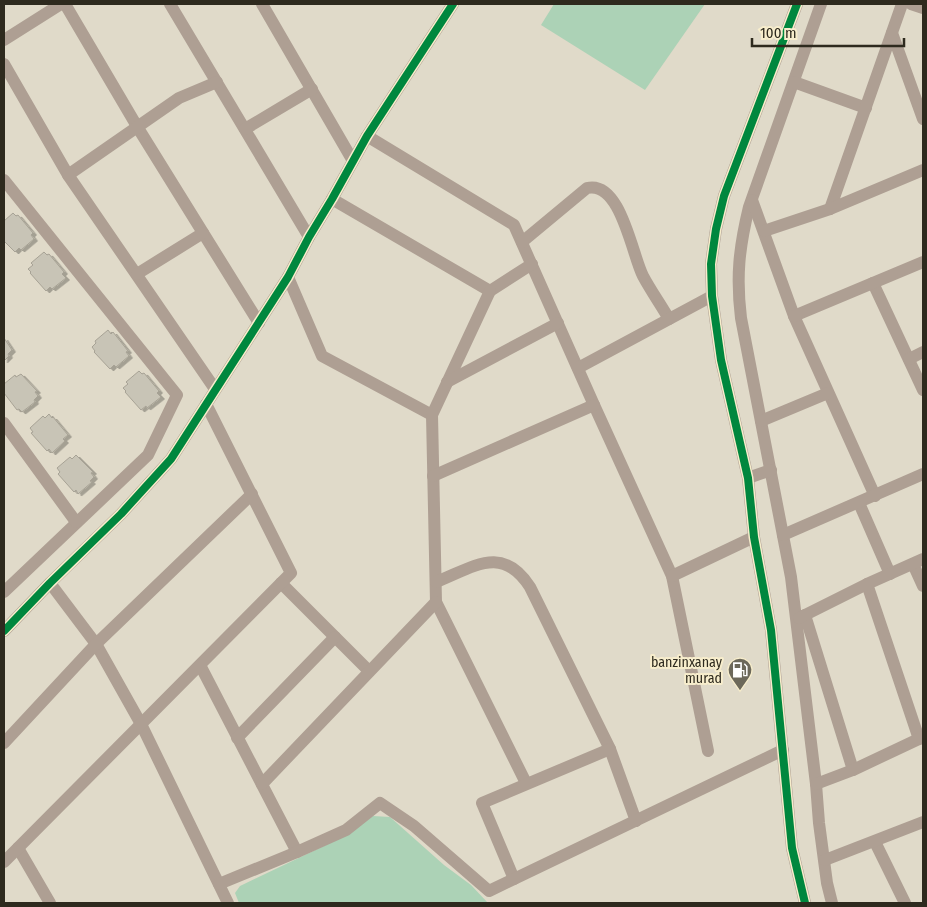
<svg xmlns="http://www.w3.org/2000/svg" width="927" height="907" font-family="'Fira Sans Condensed',sans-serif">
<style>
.green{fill:#acd2b6}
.building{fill:#c8c4b6;stroke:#a7a295;filter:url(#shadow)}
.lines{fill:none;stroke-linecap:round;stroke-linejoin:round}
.minor{stroke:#ae9f93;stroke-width:12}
.cycleway-casing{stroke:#f7edcc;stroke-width:11}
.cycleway{stroke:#00873e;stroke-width:8}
.labels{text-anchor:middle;stroke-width:4;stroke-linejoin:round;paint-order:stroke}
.poi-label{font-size:14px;fill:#2e2a1e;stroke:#f7edcc;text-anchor:end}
</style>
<defs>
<filter id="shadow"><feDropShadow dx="3.5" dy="2" stdDeviation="0" flood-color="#0004"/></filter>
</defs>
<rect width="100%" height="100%" fill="#e0dac9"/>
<g class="green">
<path d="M554,4H705L645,90L541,25Z"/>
<path d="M373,816L390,817L444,865L471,885L488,903H239L235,893L240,886L328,844Z"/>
</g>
<g class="building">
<path d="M13,213L16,216L18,215L33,233L31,235L34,239L21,250L19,248L15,252L4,241V221Z"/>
<path d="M44,252L47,255L49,254L64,272L62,274L66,278L52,289L50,287L46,291L30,273L31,272L28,269L33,265L31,263Z"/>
<path d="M108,330L111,334L113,332L128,351L126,352L129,356L116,367L114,365L110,369L94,352L95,351L92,347L96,343L95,341Z"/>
<path d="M4,338L12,350L8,354L9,356L4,361Z"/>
<path d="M139,371L142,374L144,373L159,391L157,393L161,397L147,408L146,406L141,410L125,392L126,391L123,388L128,384L126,382Z"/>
<path d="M21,374L37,391L35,392L38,396L34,400L35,402L22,412L19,409L17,410L4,393V384L15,375L16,377Z"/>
<path d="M49,414L52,418L53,417L68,435L63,439L65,441L52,453L49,449L47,451L31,433L33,432L30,428L43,416L45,418Z"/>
<path d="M76,455L93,472L91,473L94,477L90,481L92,482L78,494L76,490L74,492L58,474L60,472L57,468L70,457L72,459Z"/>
</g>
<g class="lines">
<g class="minor">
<path d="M65,4L138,128L259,323"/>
<path d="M170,4L309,237"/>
<path d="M262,4L353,161"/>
<path d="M797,4L724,196L716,229L711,264L712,296L721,360L748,478L754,537L771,630L792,848L805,903"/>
<path d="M821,4L749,207C739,248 736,277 741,318L791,577L816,784L819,823L827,883L832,903"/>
<path d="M911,4L923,8"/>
<path d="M892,33L923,119"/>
<path d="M4,40L61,4"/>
<path d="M4,64L68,175L215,389"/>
<path d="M794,82L866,108"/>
<path d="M245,129L312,89"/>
<path d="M367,136L514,225L594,405L672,576L708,751"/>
<path d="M68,175L179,98L217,82"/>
<path d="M4,180L177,395L148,455L4,592"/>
<path d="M332,199L490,291L532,264"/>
<path d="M752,200L794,316L875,496"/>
<path d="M830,209L902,4"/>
<path d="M764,231L830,209L923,170"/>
<path d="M522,242L587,188C621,180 632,255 643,276C651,291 661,305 669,319"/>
<path d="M137,274L203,233"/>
<path d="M288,277L322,356L432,415"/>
<path d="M873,283L923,390"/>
<path d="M490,291L432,415L436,602L526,783"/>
<path d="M794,316L923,262"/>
<path d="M909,359L923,352"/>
<path d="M578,368L712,296"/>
<path d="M447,382L558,323"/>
<path d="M761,421L828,393"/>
<path d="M4,423L76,522"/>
<path d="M433,476L594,405"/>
<path d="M748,478L771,470"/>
<path d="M859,503L890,574"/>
<path d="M783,535L923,474"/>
<path d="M913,564L923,586"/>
<path d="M672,576L754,537"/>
<path d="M436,582C474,567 502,544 530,587L610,749L636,821"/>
<path d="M50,583L96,644L141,724L228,903"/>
<path d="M281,583L369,671"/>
<path d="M867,584L919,739"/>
<path d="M805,615L853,770"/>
<path d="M799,618L867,584L923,559"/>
<path d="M4,631L50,583L121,514L171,459L288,277L309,237L332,199L367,136L453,4"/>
<path d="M200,665L297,852"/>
<path d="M237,738L335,637"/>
<path d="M4,743L96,644L252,494"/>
<path d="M262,784L436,602"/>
<path d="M816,784L853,770L923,737"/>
<path d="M875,842L905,903"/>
<path d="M18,848L50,903"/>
<path d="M825,860L923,822"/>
<path d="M4,862L291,573L206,404"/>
<path d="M514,879L482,803L610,749"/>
<path d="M219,884L297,852L346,830L380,803L414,826L489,891L783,750"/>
</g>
<defs>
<g id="cycleway">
<path d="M797,4L724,196L716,229L711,264L712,296L721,360L748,478L754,537L771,630L792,848L805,903"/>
<path d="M4,631L50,583L121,514L171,459L288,277L309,237L332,199L367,136L453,4"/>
</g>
</defs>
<use href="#cycleway" class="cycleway-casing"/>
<use href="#cycleway" class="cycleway"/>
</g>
<defs>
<symbol id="fuel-pin" viewBox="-11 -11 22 30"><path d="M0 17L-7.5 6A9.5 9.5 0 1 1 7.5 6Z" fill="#6c685a" stroke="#f7edcc"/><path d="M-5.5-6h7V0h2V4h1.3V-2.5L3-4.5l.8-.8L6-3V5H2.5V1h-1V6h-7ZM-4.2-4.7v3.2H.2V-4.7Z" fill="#fff"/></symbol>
</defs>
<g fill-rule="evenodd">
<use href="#fuel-pin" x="726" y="656" width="28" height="38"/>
</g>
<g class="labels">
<g class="poi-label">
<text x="722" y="667">banzinxanay<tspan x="722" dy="16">murad</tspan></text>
</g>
</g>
<rect width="927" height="907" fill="none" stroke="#2e2a1e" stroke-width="10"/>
<path d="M752 38v8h152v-8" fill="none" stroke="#2e2a1e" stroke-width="2.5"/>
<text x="760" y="38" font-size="15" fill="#2e2a1e" stroke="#f7edcc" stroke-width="4" paint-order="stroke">100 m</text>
</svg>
